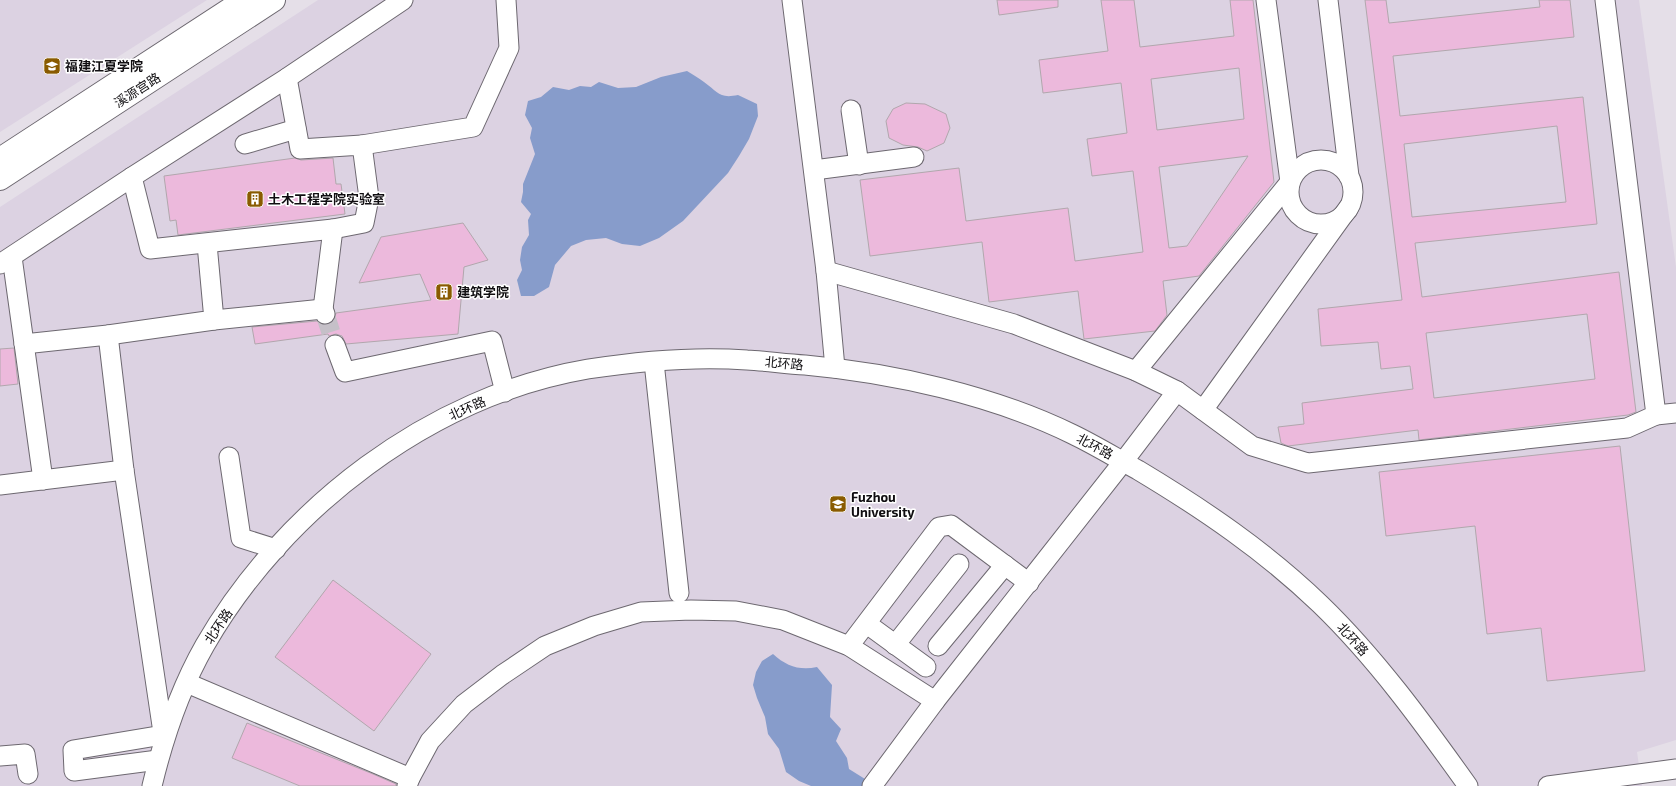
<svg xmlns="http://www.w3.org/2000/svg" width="1676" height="786" font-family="'Exo 2','Noto Sans SC',sans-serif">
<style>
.built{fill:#dcd2e2}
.water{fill:#879ccb}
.building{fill:#ecb9dc;stroke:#b1a7ad;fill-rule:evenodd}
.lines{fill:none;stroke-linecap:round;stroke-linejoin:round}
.minor-tunnel{stroke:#c5c0c8;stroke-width:19;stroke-dasharray:19 10;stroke-linecap:butt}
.minor-casing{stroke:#6d6870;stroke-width:21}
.major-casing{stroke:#6d6870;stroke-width:24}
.minor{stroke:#fff;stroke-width:19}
.major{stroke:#fff;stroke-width:22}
.labels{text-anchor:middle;stroke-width:3;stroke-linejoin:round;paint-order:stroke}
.poi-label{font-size:13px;font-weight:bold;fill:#100e11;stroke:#fff;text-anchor:start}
.street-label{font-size:13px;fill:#100e11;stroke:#fff}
</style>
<rect width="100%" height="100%" fill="#e5dfe8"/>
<g class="built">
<path d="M0,0H207L0,132Z"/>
<path d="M318,0H1639L1676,267V740L1637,752L1642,786H0V207Z"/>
</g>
<g class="water">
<path d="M687,71C693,75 699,78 704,82C718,92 719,99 738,95L757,104L758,116L749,139L739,156L728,173L683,221L659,238L640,246L622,244L606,238L586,240L571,246L555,265L549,287L534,296H521L517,280L522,270L520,260L522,247L529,235L528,220L531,214L521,202L523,192V184L535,154L530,138L532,128L525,115L528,101L541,97L553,87L569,90L580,86L591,87L599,82L618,88L636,87L661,77Z"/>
<path d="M773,654C786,666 800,671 817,667L832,685L830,717L841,729L836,741L847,758L849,769L865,779L871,786H811L799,781L786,772L779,749L768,734L765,717L757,698L753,685L756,672L762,661Z"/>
</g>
<g class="building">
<path d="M997,0H1058V7L999,15Z"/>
<path d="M1101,0H1134L1140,47L1234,36L1230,0H1253L1274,182L1199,276L1163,281L1167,315L1155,331L1084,339L1078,291L989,302L982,242L870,256L860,180L959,168L966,221L1068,208L1075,261L1143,252L1133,171L1092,176L1087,139L1127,133L1121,83L1043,93L1039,60L1108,51ZM1239,68L1244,119L1157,130L1151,79ZM1248,156L1187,246L1169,248L1159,167Z"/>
<path d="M1365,0H1386L1389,23L1540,7L1539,0H1570L1574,37L1393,56L1400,116L1583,97L1597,224L1415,243L1422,297L1619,272L1636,412L1628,415L1419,440L1418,430L1288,446L1281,443L1278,427L1304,424L1302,403L1413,389L1410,366L1381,369L1378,342L1321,346L1318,309L1402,300ZM1557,126L1566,202L1412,217L1404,144ZM1587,314L1595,379L1434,398L1426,333Z"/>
<path d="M906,103L925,104L946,114L950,128L944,143L927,151L918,147L903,145L889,138L886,121L893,109Z"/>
<path d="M295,158L301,160L333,158L336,184H341L345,214L178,235L176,220L170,221L164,176Z"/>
<path d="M463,223L488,260L464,267L458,334L346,344L342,336L336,334L329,336L328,334L255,344L252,327L317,321L323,325L329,324L334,320L336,313L431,300L420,274L359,283L381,237Z"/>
<path d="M14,348L18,384L0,386V349Z"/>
<path d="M1620,446L1645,671L1547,681L1541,628L1487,634L1475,526L1386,536L1379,472Z"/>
<path d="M333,580L431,654L374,731L275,657Z"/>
<path d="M247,723L373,774L396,784V786H300L232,758Z"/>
</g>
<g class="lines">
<path class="minor-tunnel" d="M325,314L335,345"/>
<defs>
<g id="minor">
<path d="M792,0L826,271L835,368"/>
<path d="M1328,0L1349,176"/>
<path d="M851,110L859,165"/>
<path d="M245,144L296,129"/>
<path d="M362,145L473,127L509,48L506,0"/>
<circle cx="1321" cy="192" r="32"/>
<path d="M814,170L914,157"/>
<path d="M132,177L150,249L333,229L364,223L369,198L362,145L300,149L287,78"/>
<path d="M12,257L43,480"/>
<path d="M0,264L132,177L287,78L403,0"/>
<path d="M826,271L1014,324L1136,371L1177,391L1252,446L1308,463L1627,428L1656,415L1605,0"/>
<path d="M323,309L333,229"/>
<path d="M214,320L323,309L325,314"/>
<path d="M108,335L124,470L164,739"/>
<path d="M24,344L108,335L214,320L207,244"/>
<path d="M335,345L345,372L492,341L505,392"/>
<path d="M654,362L679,593"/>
<path d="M1136,371L1290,182L1266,0"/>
<path d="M1203,410L1349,207"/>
<path d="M1656,415L1676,413"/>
<path d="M229,457L241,538L276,549"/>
<path d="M0,485L124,470"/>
<path d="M867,624L926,667"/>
<path d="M895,645L959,564"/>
<path d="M849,646L939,527L951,525L1029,583"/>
<path d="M938,646L1005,565"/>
<path d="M187,683L410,778"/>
<path d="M0,756L25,754L28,774"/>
<path d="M158,760L74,771L73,750L163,735"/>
<path d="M152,786C163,740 181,687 205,645C284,508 430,396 588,369C640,361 694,356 747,360C766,361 786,364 805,365C893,373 992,395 1072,434C1095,445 1116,458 1138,470C1203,509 1265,551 1320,604C1376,658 1423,723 1468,786"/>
<path d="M407,786L410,778L430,741L464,704L502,675L545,646L594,626L641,612L691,610L736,611L783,620L849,646L935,701"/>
<path d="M872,786L935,701L1123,462L1177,391"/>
<path d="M1548,786L1676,769"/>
</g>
<g id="major">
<path d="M0,159L244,0"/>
<path d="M0,179L274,0"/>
</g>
</defs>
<use href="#minor" class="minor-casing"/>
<use href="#major" class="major-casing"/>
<use href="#minor" class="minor"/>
<use href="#major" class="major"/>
</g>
<defs>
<symbol id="university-square" viewBox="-11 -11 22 22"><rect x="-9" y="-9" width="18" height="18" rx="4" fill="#895b00" stroke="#fff"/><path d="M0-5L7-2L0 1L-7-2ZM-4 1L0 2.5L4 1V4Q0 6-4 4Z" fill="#fff"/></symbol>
<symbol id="building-square" viewBox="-11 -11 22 22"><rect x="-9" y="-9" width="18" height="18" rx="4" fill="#895b00" stroke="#fff"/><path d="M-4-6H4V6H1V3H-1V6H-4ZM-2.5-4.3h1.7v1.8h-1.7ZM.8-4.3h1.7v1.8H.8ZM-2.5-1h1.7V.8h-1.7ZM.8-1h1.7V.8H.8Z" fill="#fff"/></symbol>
</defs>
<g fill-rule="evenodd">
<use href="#university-square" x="42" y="56" width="20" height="20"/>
<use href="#building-square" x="245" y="189" width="20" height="20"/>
<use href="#building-square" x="434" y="282" width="20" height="20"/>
<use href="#university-square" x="828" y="494" width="20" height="20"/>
</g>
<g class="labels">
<g class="poi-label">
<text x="65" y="71">福建江夏学院</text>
<text x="268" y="204">土木工程学院实验室</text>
<text x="457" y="297">建筑学院</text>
<text x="851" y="502">Fuzhou<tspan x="851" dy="15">University</tspan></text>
</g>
<g class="street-label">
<text transform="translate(137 90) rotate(-33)" y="5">溪源宫路</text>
<text transform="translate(784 363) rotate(5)" y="5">北环路</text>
<text transform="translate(467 408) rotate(-24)" y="5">北环路</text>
<text transform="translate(1095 446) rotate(28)" y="5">北环路</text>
<text transform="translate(218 626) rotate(-56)" y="5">北环路</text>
<text transform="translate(1353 639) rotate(48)" y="5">北环路</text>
</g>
</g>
</svg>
